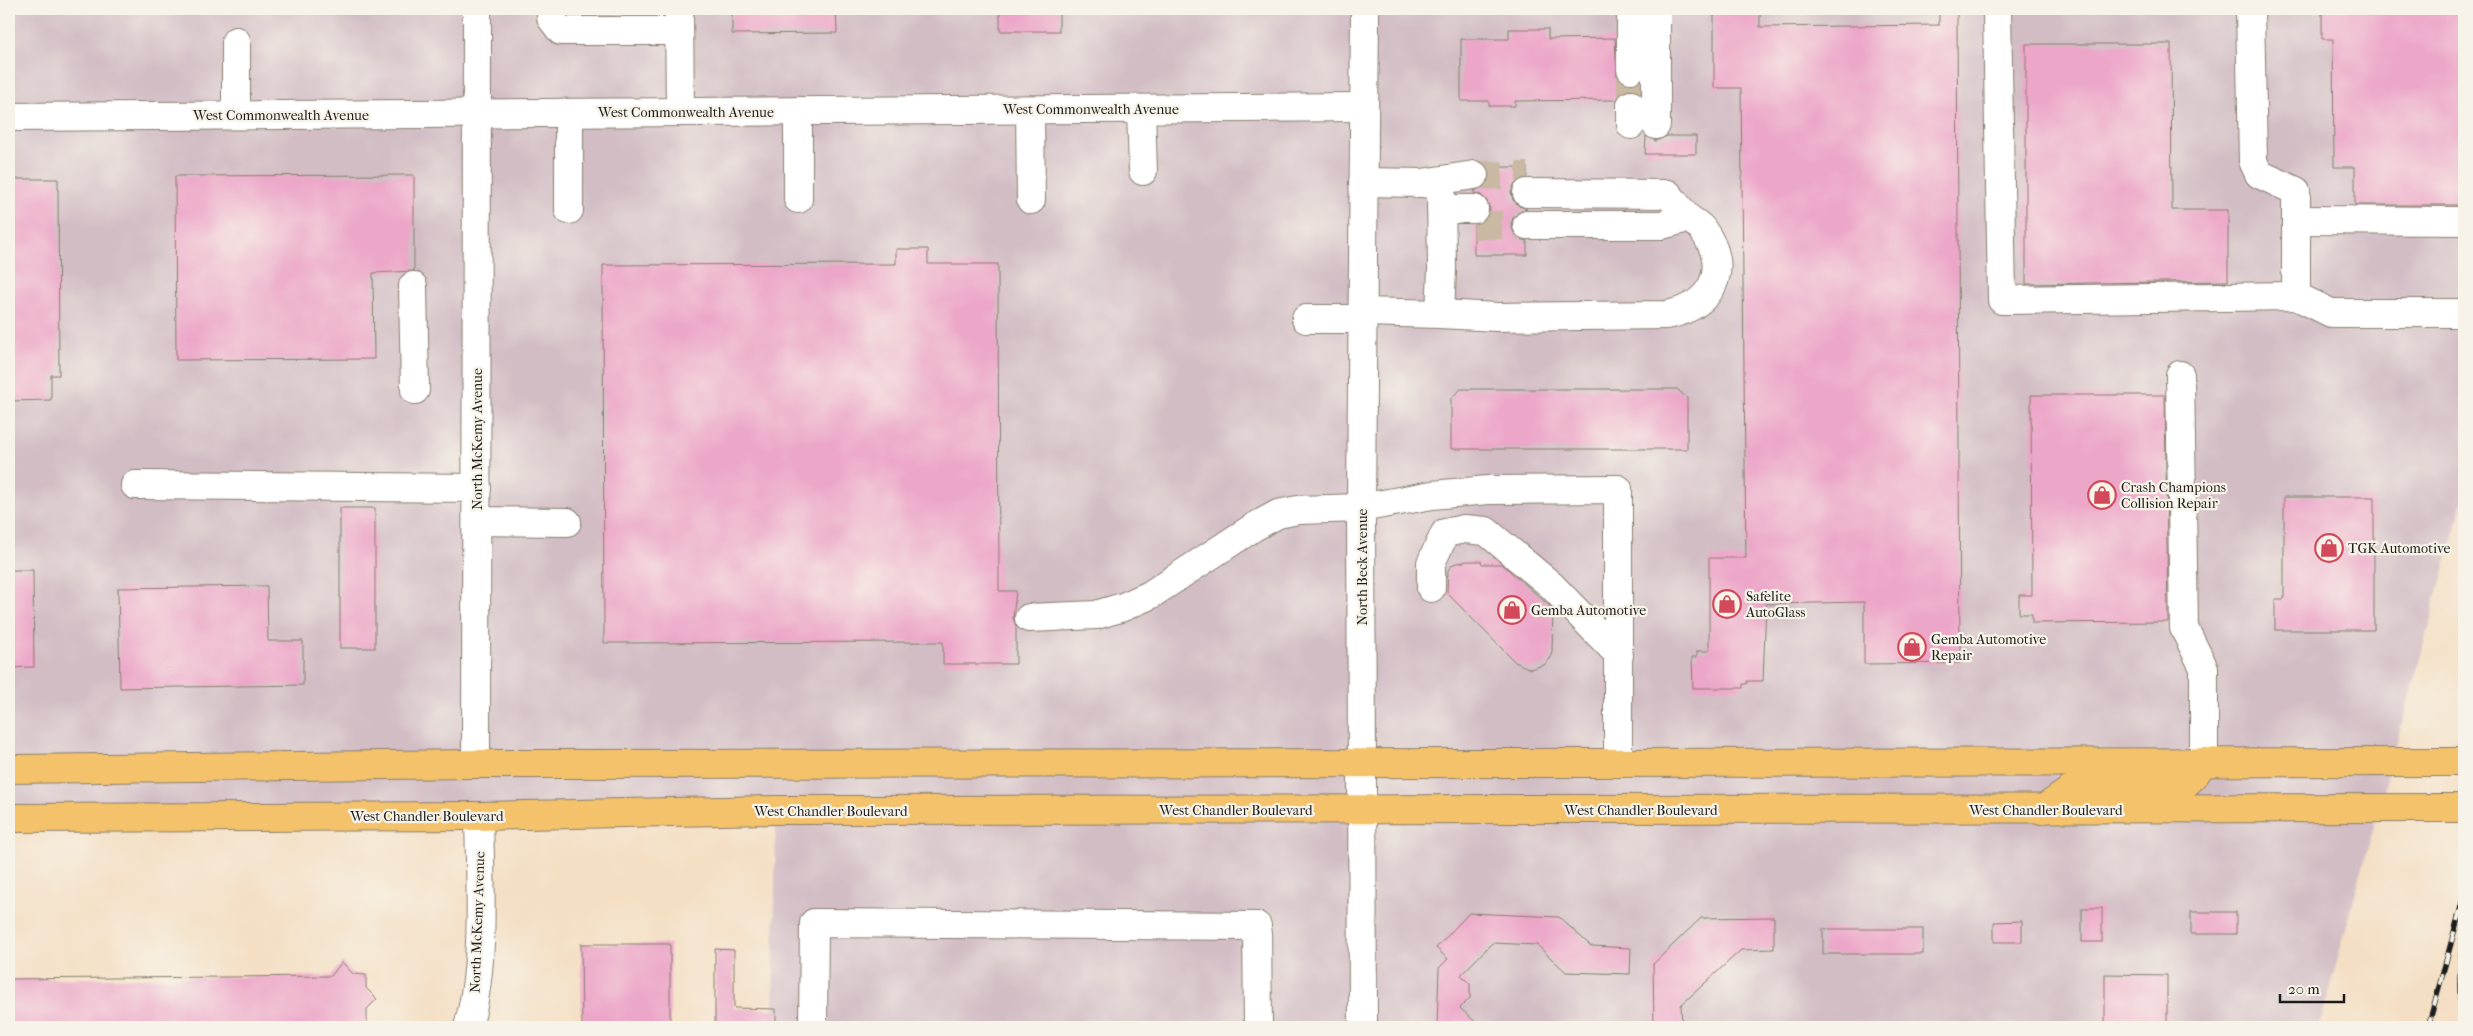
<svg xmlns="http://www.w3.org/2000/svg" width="2473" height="1036" font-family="'IM FELL French Canon',serif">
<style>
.industrial{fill:#d2bdc5}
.building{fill:#eca6c8}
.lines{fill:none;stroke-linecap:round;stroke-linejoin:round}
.minor-tunnel{stroke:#c9b8a2;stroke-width:28;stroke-dasharray:28 14;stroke-linecap:butt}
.minor-casing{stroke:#887e70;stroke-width:30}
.major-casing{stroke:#887e70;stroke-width:30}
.minor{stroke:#fff;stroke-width:28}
.major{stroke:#f4c26a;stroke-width:28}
.rail-casing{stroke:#1c1c1c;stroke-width:5.5}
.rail{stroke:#f7f3e8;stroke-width:4;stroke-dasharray:11;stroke-linecap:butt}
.labels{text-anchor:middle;stroke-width:4.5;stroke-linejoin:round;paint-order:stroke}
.street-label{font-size:14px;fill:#1c1c1c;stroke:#f7f3e8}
.poi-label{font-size:14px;fill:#1c1c1c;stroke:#f7f3e8;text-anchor:start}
</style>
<rect width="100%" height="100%" fill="#f7f3e8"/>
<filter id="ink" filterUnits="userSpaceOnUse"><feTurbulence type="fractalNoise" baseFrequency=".02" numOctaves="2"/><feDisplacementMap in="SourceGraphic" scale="10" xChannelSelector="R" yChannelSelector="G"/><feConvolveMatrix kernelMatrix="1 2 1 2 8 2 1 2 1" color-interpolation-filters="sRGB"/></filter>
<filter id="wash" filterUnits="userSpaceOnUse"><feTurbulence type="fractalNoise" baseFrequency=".0096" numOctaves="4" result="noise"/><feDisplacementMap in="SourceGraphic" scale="20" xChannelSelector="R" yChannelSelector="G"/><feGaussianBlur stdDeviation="1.12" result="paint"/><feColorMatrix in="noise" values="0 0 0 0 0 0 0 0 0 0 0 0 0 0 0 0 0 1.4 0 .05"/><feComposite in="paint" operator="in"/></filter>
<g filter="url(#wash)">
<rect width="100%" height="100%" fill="#f4dfc4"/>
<path class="industrial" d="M9,9H2464V497L2319,1027H773L776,811L9,817Z"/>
<g id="blocks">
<g class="building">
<path d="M732,9H836L837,33L732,34Z"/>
<rect x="1000" y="9" width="59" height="22"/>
<path d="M1714,9H1760V27L1939,25V13H1957L1960,663L1864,664V602L1766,604L1763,681H1747V684H1743V688H1693L1692,657H1697V651H1709V558H1746L1741,88H1714Z"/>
<path d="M2322,9H2464V205H2355V167H2334L2333,39H2322Z"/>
<path d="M1509,29H1548V39L1615,38L1617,76L1623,82L1631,85L1640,81V93L1631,89L1623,92L1617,100H1612L1515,101V106H1489V101H1461V39H1509Z"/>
<path d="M2026,44H2171L2172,210H2228V281L2026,284Z"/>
<path d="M1646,136L1656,141L1667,136H1696V154H1645Z"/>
<path d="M1487,167H1527V177L1519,180L1514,185L1511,192L1513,200L1519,206L1527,209L1519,212L1513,218L1511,225L1514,233L1520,239L1527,241V255H1474V225L1482,222L1488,216L1490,209L1487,201L1481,195L1474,193V191L1483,187L1488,181L1489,173Z"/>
<path d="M414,175V271L373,273L374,359L176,360L175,176Z"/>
<path d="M9,179H58L59,375H51V400L9,401Z"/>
<path d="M896,249H928V264H998L999,591H1016L1013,618L1016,626V664H943V642L604,643L603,265L896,264Z"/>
<path d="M1461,389H1677L1687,398V449H1451V398Z"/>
<path d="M2031,395H2165L2168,622L2032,623V614H2019V595H2032Z"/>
<path d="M2284,497H2374V630H2275V599H2284Z"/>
<rect x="340" y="508" width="35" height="140"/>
<path d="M1468,561H1481L1482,564H1502L1553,609L1552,651L1550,659L1544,665L1530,669L1515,662L1447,593L1448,570L1453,564Z"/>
<path d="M9,570H33L34,667L9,668Z"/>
<path d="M267,586L268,641H303V685L120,688L118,588Z"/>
<rect x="2082" y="908" width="20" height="34"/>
<rect x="2191" y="912" width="45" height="22"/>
<path d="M1469,913L1559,917L1591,946L1631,948L1630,974L1566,972L1537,945L1492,943L1461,975L1470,984V998L1460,1008L1481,1027H1437L1439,968L1448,959L1436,948Z"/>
<path d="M1774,917V949L1741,950L1681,1005L1682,1027H1654L1653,964L1701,918Z"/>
<path d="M2022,921V942H1994V922Z"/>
<rect x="1823" y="929" width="100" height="25"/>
<path d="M581,944H670V1027H582Z"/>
<path d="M715,949L734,950V1008L776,1009V1027H715Z"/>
<path d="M342,962L353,974L366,975V988L377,999L367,1009V1027H9V979L331,976Z"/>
<path d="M2105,974L2167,975V1027H2105Z"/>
</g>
</g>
</g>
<g filter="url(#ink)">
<use href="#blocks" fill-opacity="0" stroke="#887e70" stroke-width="1"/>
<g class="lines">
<g class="minor-tunnel">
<path d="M1631,69V105"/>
<path d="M1474,175L1527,176"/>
<path d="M1474,225H1527"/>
</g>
<defs>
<g id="minor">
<path d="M551,9V18L561,31H679"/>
<path d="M679,9L680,112"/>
<path d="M1631,9V69"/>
<path d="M1656,9V125"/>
<path d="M1997,9L2002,300L2296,296V191L2259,174L2253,161L2250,9"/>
<path d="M236,41V115"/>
<path d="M1141,109L1143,171"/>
<path d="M1030,110L1031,200"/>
<path d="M798,111V199"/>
<path d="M569,113V210"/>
<path d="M9,117L1363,107"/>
<path d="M1631,125V105"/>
<path d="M1422,183L1474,175"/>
<path d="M1441,209H1474"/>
<path d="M2296,220L2464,221"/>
<path d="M1527,225H1662L1688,218"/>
<path d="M413,286L415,390"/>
<path d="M2296,296L2331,313H2464"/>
<path d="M1362,312L1440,314L1442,270L1441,186L1422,183L1363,182"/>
<path d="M1440,314L1497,317L1666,315C1712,307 1732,270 1703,230C1700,225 1693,222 1688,218C1681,211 1675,202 1668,194L1527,193"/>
<path d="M1306,319H1362"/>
<path d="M2180,375L2184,628L2204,668V762"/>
<path d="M135,485L477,488"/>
<path d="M477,521L567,522"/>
<path d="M1431,588V563L1445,533L1464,529L1486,531L1551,585L1619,655"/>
<path d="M1029,618L1096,615L1123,607L1150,595L1254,527L1278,514L1298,510L1361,508L1432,495L1488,490L1618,489V763"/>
<path d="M476,764L477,9"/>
<path d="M468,1027C486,963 480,882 479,816"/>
<path d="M813,1027L814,923L1257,926L1258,1027"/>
<path d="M1363,1027L1361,508L1365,9"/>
</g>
<g id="major">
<path d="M9,769L476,764L2464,762"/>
<path d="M2042,810L2072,789L2164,788L2185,784L2193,777L2204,762"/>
<path d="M9,818L479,816L776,810L2464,808"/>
</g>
</defs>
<use href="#minor" class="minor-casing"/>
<use href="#major" class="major-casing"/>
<use href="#minor" class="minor"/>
<use href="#major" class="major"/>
<defs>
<g id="rail">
<path d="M2428,1027L2464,896"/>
<path d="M2461,1027L2460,979L2464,915"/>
</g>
</defs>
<use href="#rail" class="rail-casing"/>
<use href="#rail" class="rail"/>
</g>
</g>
<defs>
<symbol id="shop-ring" viewBox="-11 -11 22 22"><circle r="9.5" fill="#f7f3e8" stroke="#d1495b" stroke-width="1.5"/><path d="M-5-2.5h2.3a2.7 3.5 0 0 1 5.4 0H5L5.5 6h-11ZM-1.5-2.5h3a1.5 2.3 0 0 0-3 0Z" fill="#d1495b"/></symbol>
</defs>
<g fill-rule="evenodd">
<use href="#shop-ring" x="2086" y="479" width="32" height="32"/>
<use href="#shop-ring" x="2313" y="532" width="32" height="32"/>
<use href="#shop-ring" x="1711" y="588" width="32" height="32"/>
<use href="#shop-ring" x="1496" y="594" width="32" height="32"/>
<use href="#shop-ring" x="1896" y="631" width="32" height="32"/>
</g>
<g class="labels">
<g class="street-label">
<text x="1091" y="114">West Commonwealth Avenue</text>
<text x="686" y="117">West Commonwealth Avenue</text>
<text x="281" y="120">West Commonwealth Avenue</text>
<text transform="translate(477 439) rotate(-90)" y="5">North McKemy Avenue</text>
<text transform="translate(1362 567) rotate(-90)" y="5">North Beck Avenue</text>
<text x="1236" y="815">West Chandler Boulevard</text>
<text x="1641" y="815">West Chandler Boulevard</text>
<text x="2046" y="815">West Chandler Boulevard</text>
<text x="831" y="816">West Chandler Boulevard</text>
<text x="427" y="821">West Chandler Boulevard</text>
<text transform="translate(477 922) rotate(-88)" y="5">North McKemy Avenue</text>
</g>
<g class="poi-label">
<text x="2121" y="492">Crash Champions<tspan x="2121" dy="16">Collision Repair</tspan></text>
<text x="2348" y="553">TGK Automotive</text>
<text x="1746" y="601">Safelite<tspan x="1746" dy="16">AutoGlass</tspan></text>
<text x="1531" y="615">Gemba Automotive</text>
<text x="1931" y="644">Gemba Automotive<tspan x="1931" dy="16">Repair</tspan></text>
</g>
</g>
<rect width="2473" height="1036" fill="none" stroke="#f7f3e8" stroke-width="30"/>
<path d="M2280 994v8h64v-8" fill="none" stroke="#1c1c1c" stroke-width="2.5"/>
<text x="2288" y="994" font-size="15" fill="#1c1c1c" stroke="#f7f3e8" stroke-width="4" paint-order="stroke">20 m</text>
</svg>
